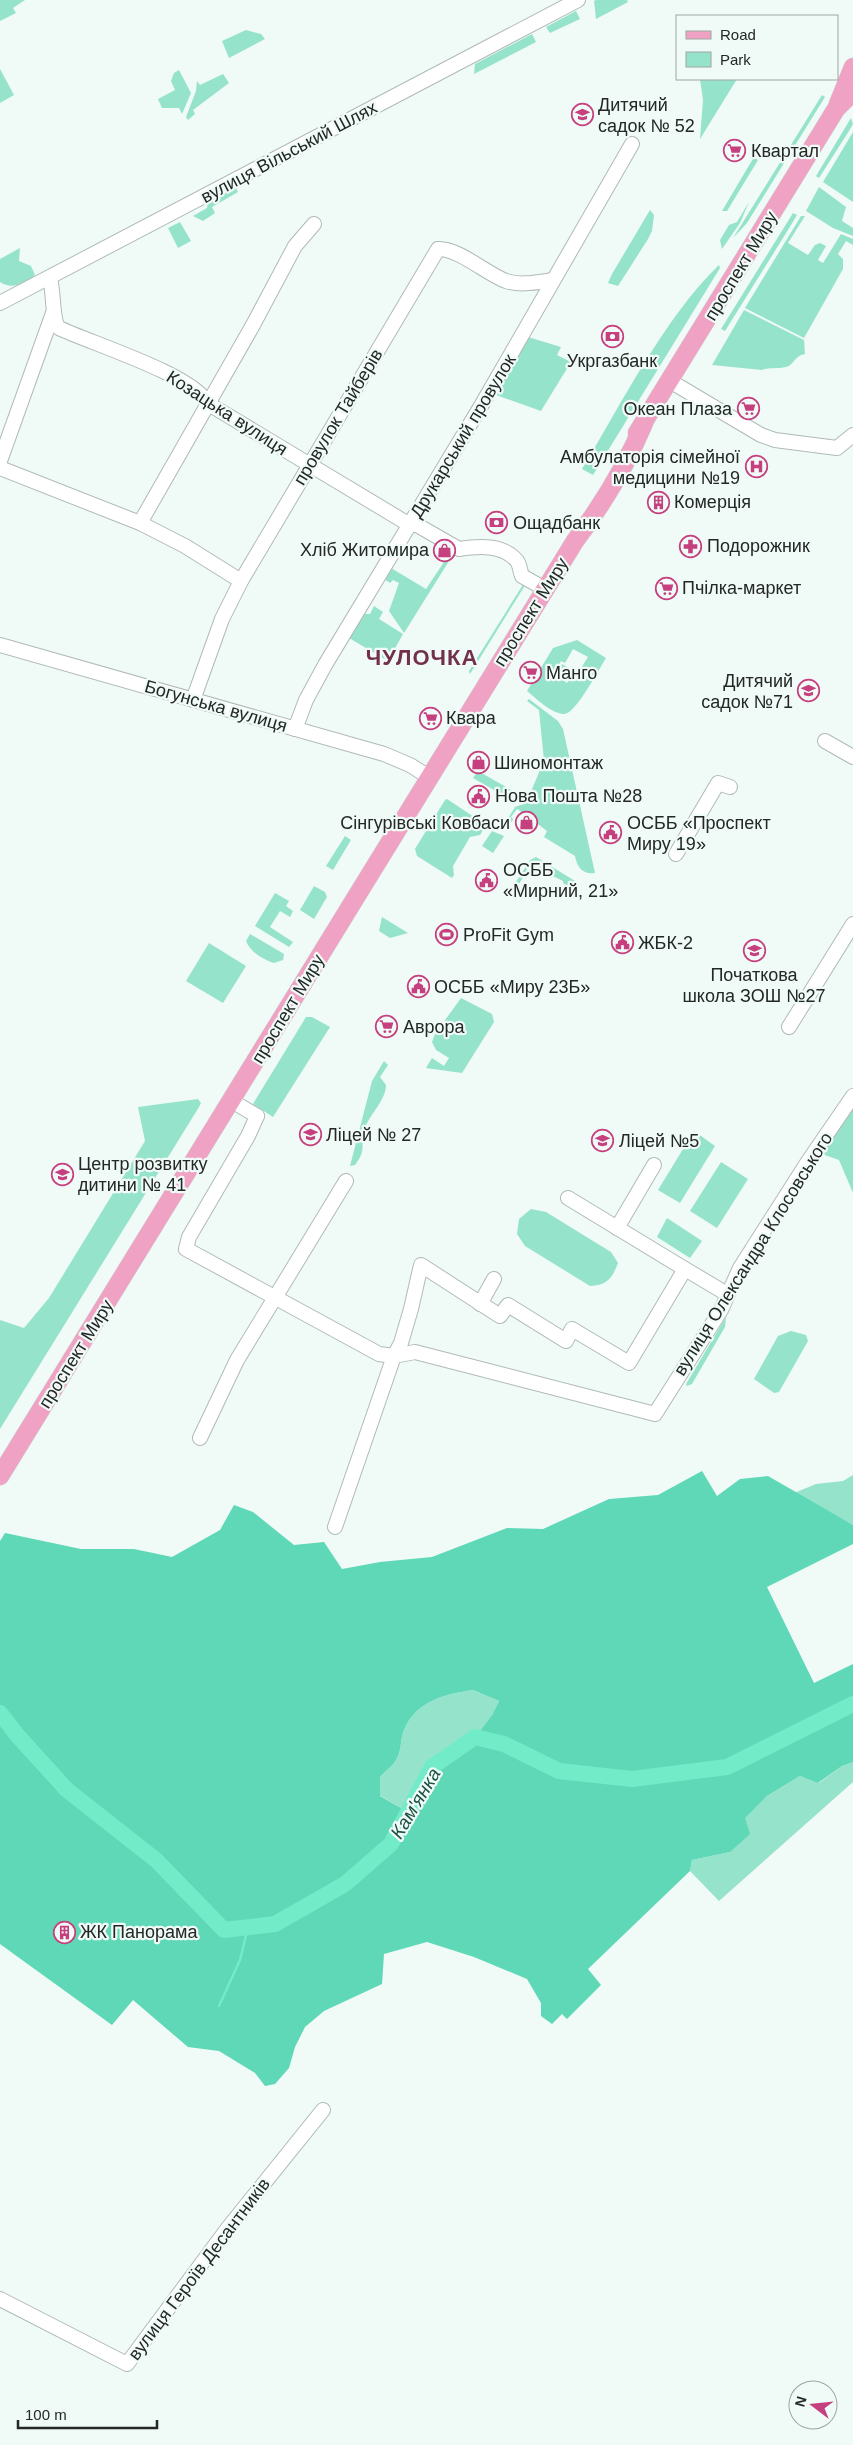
<svg xmlns="http://www.w3.org/2000/svg" width="853" height="2445" font-family="Helvetica,sans-serif">
<style>
.green{fill:#96e3cb;fill-rule:evenodd}
.forest{fill:#5ed8b7;fill-rule:evenodd}
.lines{fill:none;stroke-linecap:round;stroke-linejoin:round}
.stream{stroke:#72ebc9;stroke-width:2.5}
.river{stroke:#72ebc9;stroke-width:16}
.minor-casing{stroke:#b0bab6;stroke-width:16}
.major-casing{stroke:#d3d4d4;stroke-width:19}
.minor{stroke:#fff;stroke-width:14}
.major{stroke:#efa2c3;stroke-width:18}
.labels{text-anchor:middle;stroke-width:4.5;stroke-linejoin:round;paint-order:stroke}
.poi-label{font-size:18px;fill:#232726;stroke:#f0faf7;text-anchor:start}
.street-label{font-size:18px;fill:#232726;stroke:#f0faf7}
.water-label{font-size:19px;font-style:italic;fill:#1d5143;stroke:#f0faf7}
.district-label{font-size:22px;font-weight:bold;letter-spacing:1px;fill:#73304d;stroke:#f0faf7}
</style>
<rect width="100%" height="100%" fill="#f0faf7"/>
<g class="green">
<path d="M0,0H25L13,8L16,13L0,21Z"/>
<path d="M596,0H627L628,2L596,19L594,1Z"/>
<path d="M576,11L580,19L550,33L546,27Z"/>
<path d="M246,30L261,34L265,39L229,58L222,41Z"/>
<path d="M532,34L536,42L474,74L475,64Z"/>
<path d="M0,69L14,95L0,103Z"/>
<path d="M179,70L191,93L182,114L179,108H162L158,99L175,90L171,81L174,73Z"/>
<path d="M223,74L229,83L193,110L195,114L188,120L186,117L196,91L197,81L200,85Z"/>
<path d="M700,79H737L700,139L703,100Z"/>
<path d="M822,95L825,97L747,223L733,238Z"/>
<path d="M851,118L853,124L849,131L819,178L816,176Z"/>
<path d="M853,132V202L823,182Z"/>
<path d="M754,157L758,160L727,211H722Z"/>
<path d="M819,187L846,207L842,221L853,228V236L833,228L806,211Z"/>
<path d="M236,188L238,192L212,207L215,213L203,221L193,216L207,208L208,203Z"/>
<path d="M749,202L740,223L722,249L720,240L729,225L737,222Z"/>
<path d="M650,210L654,215L652,231L648,239L618,286L608,283L612,274Z"/>
<path d="M793,213L797,215L788,230L725,331L721,329Z"/>
<path d="M801,216H805L788,243L808,255L815,245L820,243L826,246L818,260L823,263L841,234L853,239V245L846,241L838,254L843,259V269L804,338L745,308Z"/>
<path d="M180,222L191,241L178,248L168,228Z"/>
<path d="M20,248L19,261L31,266L35,275C24,284 12,290 0,282V259Z"/>
<path d="M719,265L720,268L593,475L582,469C622,403 664,318 719,265Z"/>
<path d="M744,310L804,340L805,354C794,356 794,365 786,367C778,369 770,367 762,370L712,365Z"/>
<path d="M528,337L561,347L557,355L571,362L541,411L496,395Z"/>
<path d="M446,559L449,561L404,633L389,611L399,583L393,580L390,583L384,579L391,568L426,589Z"/>
<path d="M524,583V587L470,674L469,671Z"/>
<path d="M374,606L383,612L379,619L403,634L388,661L349,638L364,614H370Z"/>
<path d="M577,640L606,658C599,669 575,715 564,714C550,713 537,699 527,691L553,648ZM573,649L588,657L578,673L574,671L567,683L565,682L572,670L562,664L555,676L554,675L561,661L565,663Z"/>
<path d="M529,699L558,721L563,729L595,873C584,875 577,868 575,856L544,837L547,831L526,815L518,827L515,825L517,822L520,823L525,814L517,809L511,817L513,819L512,822L507,820L515,807L526,803L544,761L539,710L527,701Z"/>
<path d="M478,771L513,791L510,796L506,797L473,778Z"/>
<path d="M447,799L486,825L480,835L470,837L453,866L454,875L452,878L417,856L415,849L445,800Z"/>
<path d="M492,831L504,836L493,853L482,846Z"/>
<path d="M345,836L351,840L333,870L326,866Z"/>
<path d="M536,857L575,881V887L570,896L566,893L569,887L563,883V881L530,865L519,884L516,882L530,860Z"/>
<path d="M314,886L325,892L327,897L314,919L300,910Z"/>
<path d="M275,893L289,901L286,906L293,911L290,917L280,911L270,927L293,942L289,947L255,926Z"/>
<path d="M382,917L408,933L390,938L379,931Z"/>
<path d="M250,934L284,954L283,960L274,963C264,960 250,952 246,941Z"/>
<path d="M209,943L246,966L223,1003L186,981Z"/>
<path d="M461,998L492,1014L494,1022L462,1073L426,1068L432,1058L444,1066L449,1058L436,1050L432,1042L435,1034Z"/>
<path d="M306,1017H312L330,1027L273,1117L253,1104Z"/>
<path d="M384,1061L388,1065L380,1077L386,1085C386,1100 370,1114 365,1128C358,1144 369,1147 355,1165L350,1166L372,1081Z"/>
<path d="M853,1096V1193L839,1160L816,1152Z"/>
<path d="M198,1099L201,1103L199,1107L0,1429V1320L24,1328L49,1298L145,1141L138,1107Z"/>
<path d="M694,1131L715,1146L680,1203L658,1190Z"/>
<path d="M721,1162L748,1179L717,1228L690,1211Z"/>
<path d="M531,1209L546,1212L611,1252L618,1263C612,1279 607,1285 590,1286L525,1246L517,1234L519,1219Z"/>
<path d="M667,1218L702,1241L690,1258L657,1237Z"/>
<path d="M726,1317L725,1327L692,1384L687,1386L686,1384Z"/>
<path d="M791,1331L806,1335L808,1341L779,1392L774,1393L754,1379L778,1336Z"/>
<path d="M853,1475V1525L794,1493L816,1484L843,1481Z"/>
<path d="M473,1690L499,1701L492,1715L475,1737L432,1767L408,1812L379,1795L380,1777C385,1771 393,1766 396,1760C402,1751 400,1739 404,1730C416,1701 445,1694 473,1690Z"/>
<path d="M853,1762V1782L719,1901L690,1871L692,1860L730,1852L744,1818L767,1796L800,1776L819,1783L842,1766Z"/>
</g>
<path class="forest" d="M702,1471L717,1496L740,1479L768,1476L853,1525V1544L767,1587L814,1683L853,1664V1762L842,1766L818,1783L800,1776L767,1796L745,1818L750,1834L730,1852L692,1860L690,1871L588,1969L601,1985L567,2019L562,2014L552,2024L541,2016V2003L527,1979L474,1957L427,1942L384,1954L382,1984L324,2011L305,2027L295,2047L289,2068L275,2084L265,2086L255,2073L219,2051L188,2047L133,2000L112,2025L0,1944V1541L5,1533L81,1549H134L172,1557L220,1530L234,1505L253,1512L294,1545L324,1542L342,1569L380,1562L432,1557L507,1528L543,1529L609,1499L658,1495ZM473,1690L499,1701L492,1715L475,1737L432,1767L408,1812L380,1796V1777C385,1771 393,1766 396,1760C402,1751 400,1739 404,1730C416,1701 445,1694 473,1690Z"/>
<g class="lines">
<path class="stream" d="M219,2006L240,1960L248,1927"/>
<path class="river" d="M0,1713L17,1735L67,1790L156,1860L224,1930L275,1924L345,1884L391,1844L432,1767L475,1737L504,1744L559,1771L632,1779L727,1767L853,1704"/>
<defs>
<g id="minor">
<path d="M50,279C54,292 52,321 59,328C90,343 194,375 207,403L410,525H417L459,549C478,546 503,544 517,561C520,565 520,571 522,576L545,589"/>
<path d="M0,303L578,0"/>
<path d="M670,381L761,435L775,440L837,448L853,435"/>
<path d="M0,461L53,313"/>
<path d="M0,468L140,523L185,546L241,581"/>
<path d="M140,523L253,325L295,246L314,224"/>
<path d="M0,645L384,754L410,765L429,777"/>
<path d="M193,700L222,619L241,581L438,249C458,248 487,274 506,281C521,286 538,282 553,280"/>
<path d="M295,729L306,700L325,665L481,406L632,144"/>
<path d="M825,741L853,757"/>
<path d="M676,854L718,783L730,787"/>
<path d="M789,1027L853,924"/>
<path d="M232,1101L257,1116"/>
<path d="M257,1116L248,1136L189,1237L186,1249L379,1354L394,1356L415,1352L655,1414L721,1310L740,1268L807,1163L853,1096"/>
<path d="M568,1198L685,1269"/>
<path d="M617,1228L654,1165"/>
<path d="M480,1304L494,1279"/>
<path d="M200,1438L237,1360L346,1181"/>
<path d="M335,1527L394,1356L401,1343L411,1309L421,1265L500,1316L508,1305L566,1341L572,1329L629,1363L685,1269L727,1294"/>
<path d="M0,2299L127,2364L228,2228L323,2110"/>
</g>
<g id="major">
<path d="M838,104L853,67"/>
<path d="M637,433L836,109L853,92"/>
<path d="M0,1476L575,541C603,504 626,466 644,423"/>
</g>
</defs>
<use href="#minor" class="minor-casing"/>
<use href="#major" class="major-casing"/>
<use href="#minor" class="minor"/>
<use href="#major" class="major"/>
</g>
<defs>
<symbol id="school-ring" viewBox="-11 -11 22 22"><circle r="9.5" fill="#f0faf7" stroke="#c63f7e" stroke-width="1.5"/><path d="M0-5L7-2L0 1L-7-2ZM-4 1L0 2.5L4 1V4Q0 6-4 4Z" fill="#c63f7e"/></symbol>
<symbol id="supermarket-ring" viewBox="-11 -11 22 22"><circle r="9.5" fill="#f0faf7" stroke="#c63f7e" stroke-width="1.5"/><path d="M-6-5.5h2.5l.6 2H6L4.5 2H-2.5L-4.4-4H-6ZM-1.5 3.2a1.3 1.3 0 1 0 .1 0ZM3 3.2a1.3 1.3 0 1 0 .1 0Z" fill="#c63f7e"/></symbol>
<symbol id="bank-ring" viewBox="-11 -11 22 22"><circle r="9.5" fill="#f0faf7" stroke="#c63f7e" stroke-width="1.5"/><path d="M-6-4H6V4H-6ZM0-2.3a2.3 2.3 0 1 0 0 4.6a2.3 2.3 0 1 0 0-4.6Z" fill="#c63f7e"/></symbol>
<symbol id="hospital-ring" viewBox="-11 -11 22 22"><circle r="9.5" fill="#f0faf7" stroke="#c63f7e" stroke-width="1.5"/><path d="M-5-5h3v3.5h4V-5h3V5h-3V1.5h-4V5h-3Z" fill="#c63f7e"/></symbol>
<symbol id="building-ring" viewBox="-11 -11 22 22"><circle r="9.5" fill="#f0faf7" stroke="#c63f7e" stroke-width="1.5"/><path d="M-4-6H4V6H1V3H-1V6H-4ZM-2.5-4.3h1.7v1.8h-1.7ZM.8-4.3h1.7v1.8H.8ZM-2.5-1h1.7V.8h-1.7ZM.8-1h1.7V.8H.8Z" fill="#c63f7e"/></symbol>
<symbol id="pharmacy-ring" viewBox="-11 -11 22 22"><circle r="9.5" fill="#f0faf7" stroke="#c63f7e" stroke-width="1.5"/><path d="M-2-6h4v4h4v4h-4v4h-4v-4h-4v-4h4Z" fill="#c63f7e"/></symbol>
<symbol id="shop-ring" viewBox="-11 -11 22 22"><circle r="9.5" fill="#f0faf7" stroke="#c63f7e" stroke-width="1.5"/><path d="M-5-2.5h2.3a2.7 3.5 0 0 1 5.4 0H5L5.5 6h-11ZM-1.5-2.5h3a1.5 2.3 0 0 0-3 0Z" fill="#c63f7e"/></symbol>
<symbol id="civic-ring" viewBox="-11 -11 22 22"><circle r="9.5" fill="#f0faf7" stroke="#c63f7e" stroke-width="1.5"/><path d="M-.6-6.5H3V-4.5H.6V-3L4-1V1h2V6H-6V1h2V-1L-.6-3ZM-1.2 2.5V6h2.4V2.5Z" fill="#c63f7e"/></symbol>
<symbol id="stadium-ring" viewBox="-11 -11 22 22"><circle r="9.5" fill="#f0faf7" stroke="#c63f7e" stroke-width="1.5"/><path d="M0-5a6.5 5 0 1 0 0 10a6.5 5 0 1 0 0-10ZM-3.5-1.8h7v3.6h-7Z" fill="#c63f7e"/></symbol>
</defs>
<g fill-rule="evenodd">
<use href="#school-ring" x="570" y="102" width="25" height="25"/>
<use href="#supermarket-ring" x="722" y="138" width="25" height="25"/>
<use href="#bank-ring" x="600" y="324" width="25" height="25"/>
<use href="#supermarket-ring" x="736" y="396" width="25" height="25"/>
<use href="#hospital-ring" x="744" y="454" width="25" height="25"/>
<use href="#building-ring" x="646" y="490" width="25" height="25"/>
<use href="#bank-ring" x="484" y="510" width="25" height="25"/>
<use href="#pharmacy-ring" x="678" y="534" width="25" height="25"/>
<use href="#shop-ring" x="432" y="538" width="25" height="25"/>
<use href="#supermarket-ring" x="654" y="576" width="25" height="25"/>
<use href="#supermarket-ring" x="518" y="660" width="25" height="25"/>
<use href="#school-ring" x="796" y="678" width="25" height="25"/>
<use href="#supermarket-ring" x="418" y="706" width="25" height="25"/>
<use href="#shop-ring" x="466" y="750" width="25" height="25"/>
<use href="#civic-ring" x="466" y="784" width="25" height="25"/>
<use href="#shop-ring" x="514" y="810" width="25" height="25"/>
<use href="#civic-ring" x="598" y="820" width="25" height="25"/>
<use href="#civic-ring" x="474" y="868" width="25" height="25"/>
<use href="#stadium-ring" x="434" y="922" width="25" height="25"/>
<use href="#civic-ring" x="610" y="930" width="25" height="25"/>
<use href="#school-ring" x="742" y="938" width="25" height="25"/>
<use href="#civic-ring" x="406" y="974" width="25" height="25"/>
<use href="#supermarket-ring" x="374" y="1014" width="25" height="25"/>
<use href="#school-ring" x="298" y="1122" width="25" height="25"/>
<use href="#school-ring" x="590" y="1128" width="25" height="25"/>
<use href="#school-ring" x="50" y="1162" width="25" height="25"/>
<use href="#building-ring" x="52" y="1920" width="25" height="25"/>
</g>
<g class="labels">
<g class="poi-label">
<text x="598" y="111">Дитячий<tspan x="598" dy="21">садок № 52</tspan></text>
<text x="751" y="157">Квартал</text>
<text x="612" y="367" text-anchor="middle">Укргазбанк</text>
<text x="732" y="415" text-anchor="end">Океан Плаза</text>
<text x="740" y="463" text-anchor="end">Амбулаторія сімейної<tspan x="740" dy="21">медицини №19</tspan></text>
<text x="674" y="508">Комерція</text>
<text x="513" y="529">Ощадбанк</text>
<text x="707" y="552">Подорожник</text>
<text x="429" y="556" text-anchor="end">Хліб Житомира</text>
<text x="682" y="594">Пчілка-маркет</text>
<text x="546" y="679">Манго</text>
<text x="793" y="687" text-anchor="end">Дитячий<tspan x="793" dy="21">садок №71</tspan></text>
<text x="446" y="724">Квара</text>
<text x="494" y="769">Шиномонтаж</text>
<text x="495" y="802">Нова Пошта №28</text>
<text x="510" y="829" text-anchor="end">Сінгурівські Ковбаси</text>
<text x="627" y="829">ОСББ «Проспект<tspan x="627" dy="21">Миру 19»</tspan></text>
<text x="503" y="876">ОСББ<tspan x="503" dy="21">«Мирний, 21»</tspan></text>
<text x="463" y="941">ProFit Gym</text>
<text x="638" y="949">ЖБК-2</text>
<text x="754" y="981" text-anchor="middle">Початкова<tspan x="754" dy="21">школа ЗОШ №27</tspan></text>
<text x="434" y="993">ОСББ «Миру 23Б»</text>
<text x="403" y="1033">Аврора</text>
<text x="326" y="1141">Ліцей № 27</text>
<text x="619" y="1147">Ліцей №5</text>
<text x="78" y="1170">Центр розвитку<tspan x="78" dy="21">дитини № 41</tspan></text>
<text x="80" y="1938">ЖК Панорама</text>
</g>
<g class="street-label">
<text transform="translate(289 152) rotate(-28)" y="6">вулиця Вільський Шлях</text>
<text transform="translate(741 266) rotate(-59)" y="6">проспект Миру</text>
<text transform="translate(227 413) rotate(33)" y="6">Козацька вулиця</text>
<text transform="translate(338 417) rotate(-59)" y="6">провулок Тайберів</text>
<text transform="translate(463 436) rotate(-59)" y="6">Друкарський провулок</text>
<text transform="translate(531 612) rotate(-58)" y="6">проспект Миру</text>
<text transform="translate(216 706) rotate(16)" y="6">Богунська вулиця</text>
<text transform="translate(288 1009) rotate(-59)" y="6">проспект Миру</text>
<text transform="translate(753 1254) rotate(-58)" y="6">вулиця Олександра Клосовського</text>
<text transform="translate(76 1354) rotate(-58)" y="6">проспект Миру</text>
<text transform="translate(199 2269) rotate(-53)" y="6">вулиця Героїв Десантників</text>
</g>
<g class="water-label">
<text transform="translate(415 1803) rotate(-59)" y="7">Кам'янка</text>
</g>
<g class="district-label">
<text x="422" y="665">ЧУЛОЧКА</text>
</g>
</g>
<rect x="676" y="15" width="162" height="65" fill="#f0faf7" stroke="#9ea6a3"/>
<rect x="686" y="31" width="25" height="8" fill="#efa2c3" stroke="#9ea6a3"/>
<text x="720" y="40" font-size="15" fill="#232726">Road</text>
<rect x="686" y="52" width="25" height="15" fill="#96e3cb" stroke="#9ea6a3"/>
<text x="720" y="65" font-size="15" fill="#232726">Park</text>
<g transform="translate(813 2405) rotate(286)"><circle r="24" fill="#f0faf7" stroke="#9ea6a3"/>
<path d="M0-4L9 19L0 12L-9 19Z" fill="#c63f7e"/>
<text y="-8" font-size="14" font-weight="bold" text-anchor="middle" fill="#232726">N</text>
</g>
<path d="M18 2420v8h139v-8" fill="none" stroke="#232726" stroke-width="2.5"/>
<text x="25" y="2420" font-size="15" fill="#232726" stroke="#f0faf7" stroke-width="4" paint-order="stroke">100 m</text>
</svg>
